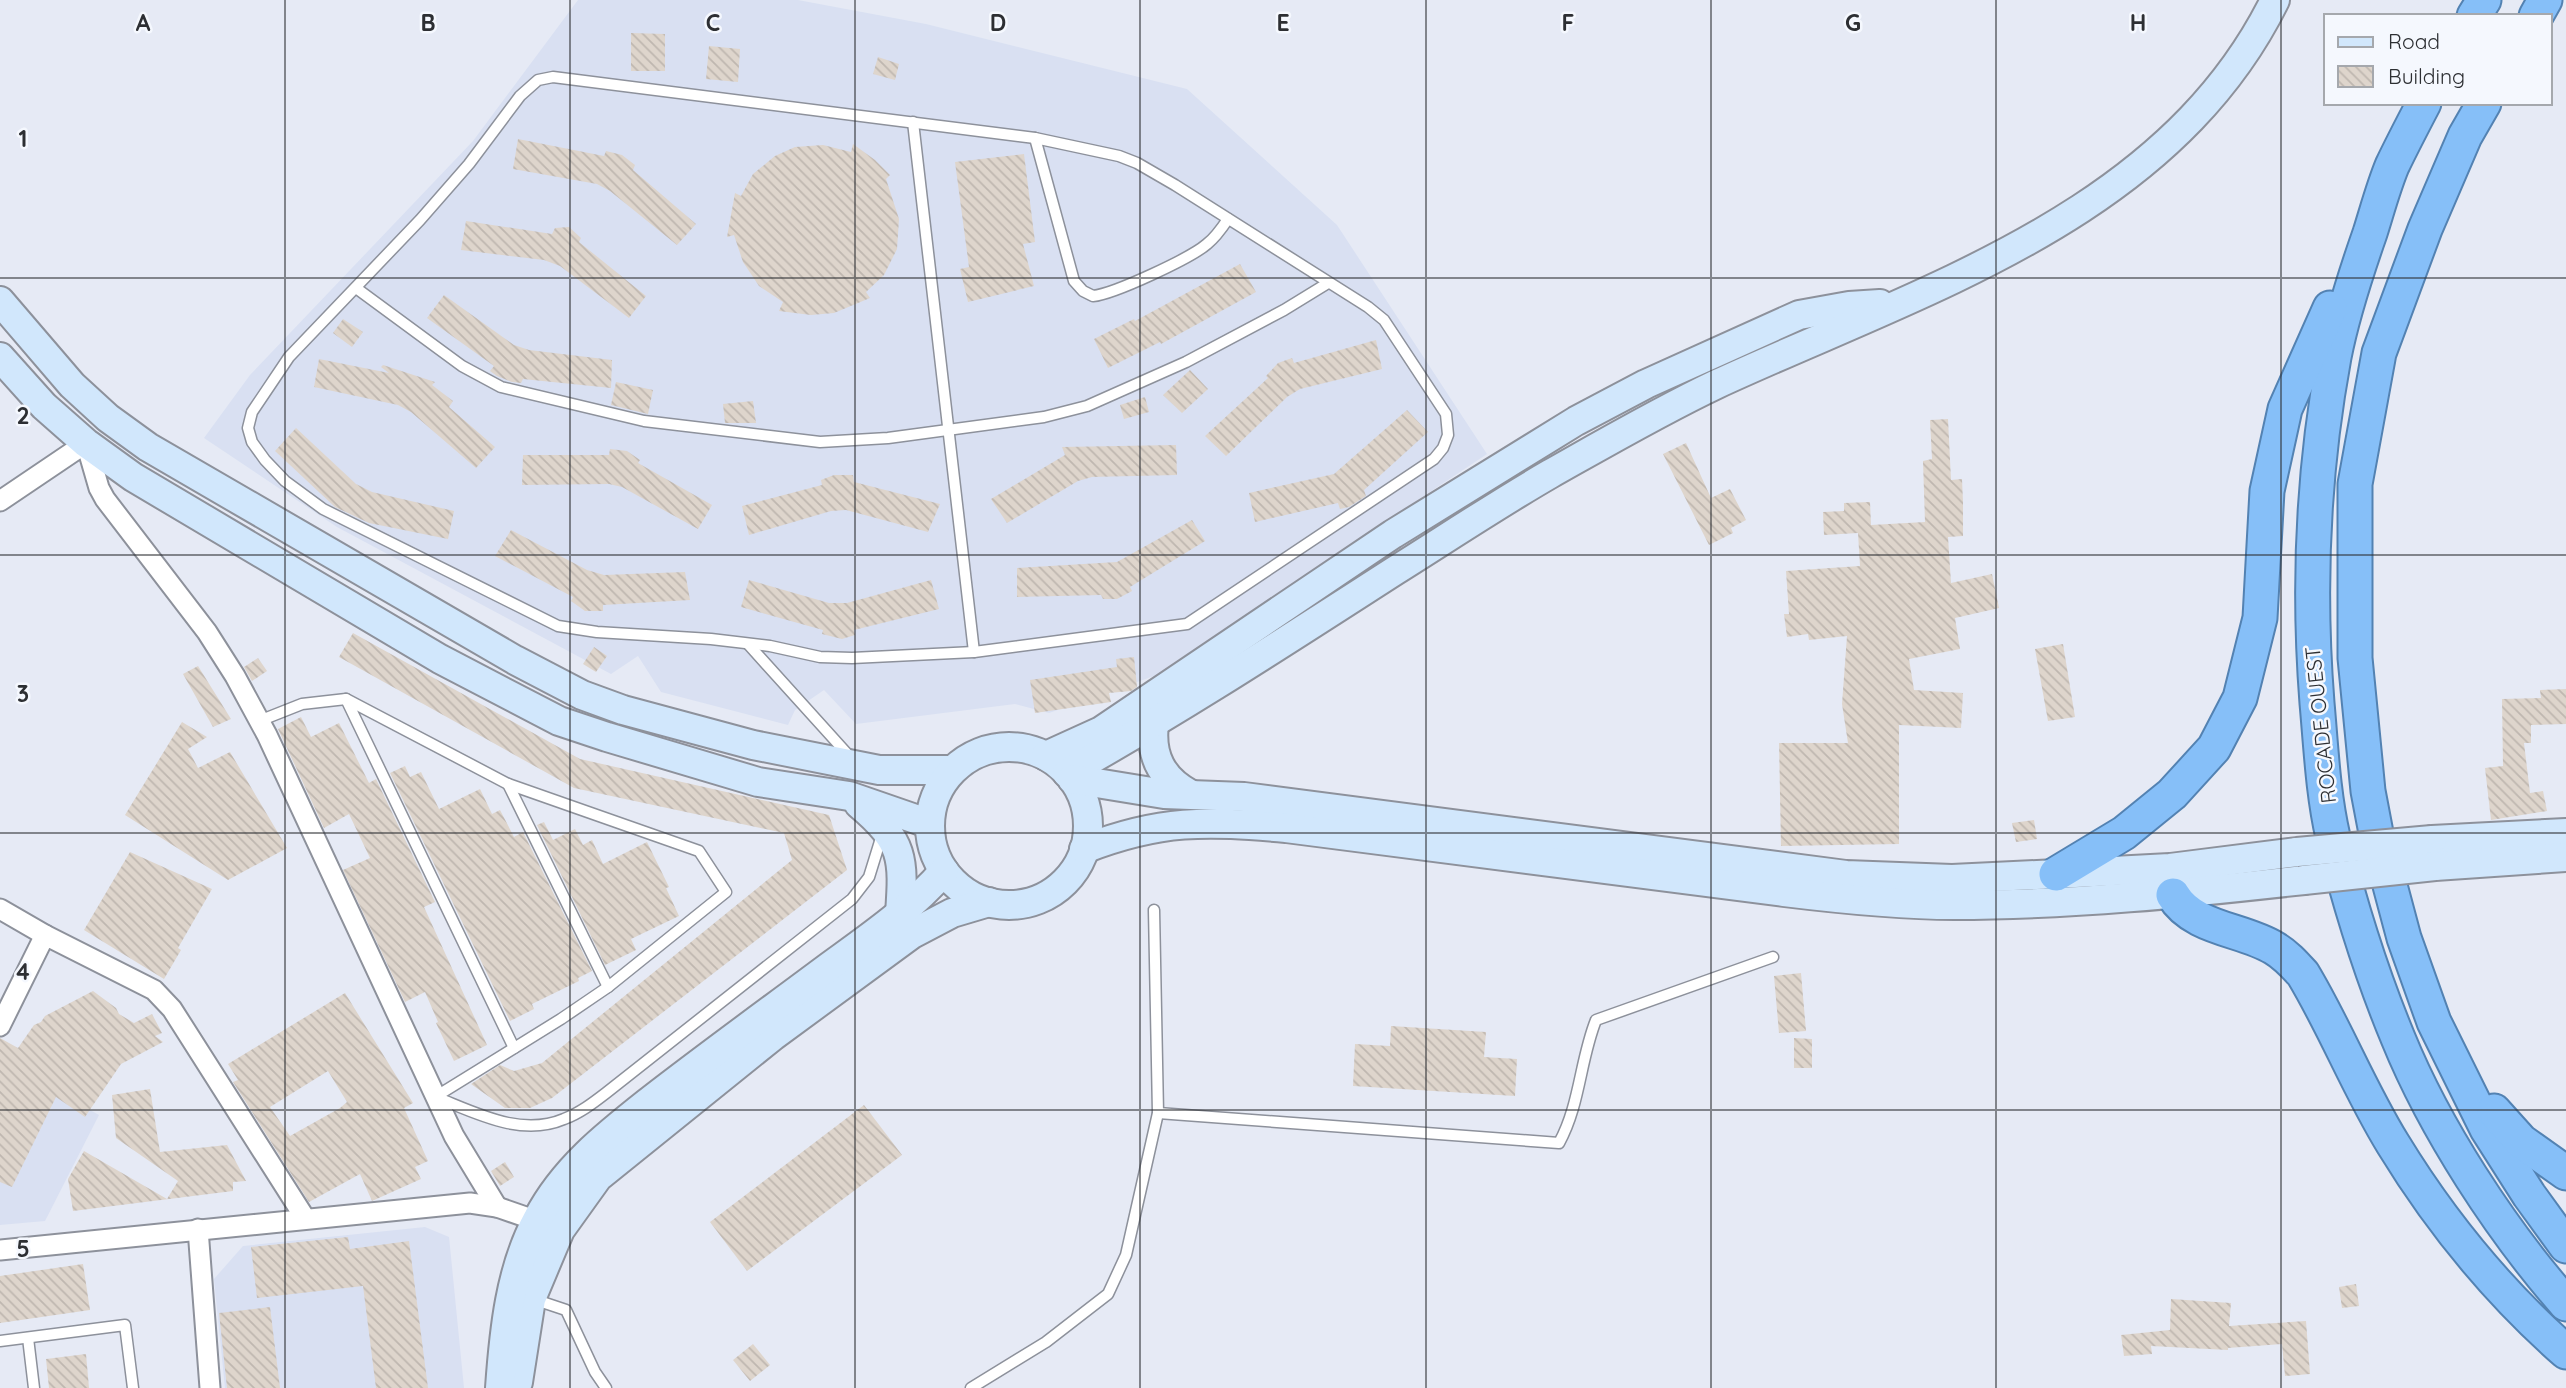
<svg xmlns="http://www.w3.org/2000/svg" width="2566" height="1388" font-family="Quicksand,sans-serif">
<style>
.built{fill:#d9e0f2}
.building{fill:url(#building-back-hatch);fill-rule:evenodd}
.lines{fill:none;stroke-linecap:round;stroke-linejoin:round}
.service-casing{stroke:#8d919b;stroke-width:13}
.minor-casing{stroke:#8d919b;stroke-width:23}
.secondary-casing{stroke:#8d919b;stroke-width:32}
.trunk-casing{stroke:#5382b2;stroke-width:37}
.service{stroke:#fff;stroke-width:10}
.minor{stroke:#fff;stroke-width:19}
.secondary{stroke:#d1e7fc;stroke-width:28}
.trunk{stroke:#86bff8;stroke-width:33}
.secondary-bridge-casing{stroke:#8d919b;stroke-width:32;stroke-linecap:butt}
.secondary-bridge{stroke:#d1e7fc;stroke-width:28}
.grid{fill:none;stroke:#2d2f33;stroke-width:2;stroke-opacity:0.55}
.labels{text-anchor:middle;stroke-width:5;stroke-linejoin:round;paint-order:stroke}
.street-label{font-size:21px;fill:#2d2f33;stroke:#f5f8fe}
.grid-label{font-size:23px;text-anchor:middle;font-weight:bold;fill:#2d2f33;stroke:#f5f8fe;stroke-width:5;stroke-linejoin:round;paint-order:stroke}
</style>
<defs>
<pattern id="building-back-hatch" width="6" height="6" patternUnits="userSpaceOnUse" patternTransform="scale(1.75)"><rect width="6" height="6" fill="#ded5cc"/><path d="M-1 5l2 2M0 0l6 6M5-1l2 2" fill="none" stroke="#bfb7b0"/></pattern>
</defs>
<rect width="100%" height="100%" fill="#e6eaf5"/>
<g class="built">
<path d="M578,0H798L926,24L1187,89L1337,225L1487,454L1154,676L1049,713L1015,704L856,724L824,690L795,710L788,725L661,692L638,656L611,674L337,527L204,438L250,375L473,141Z"/>
<path d="M0,1060L99,1115L45,1221L0,1225Z"/>
<path d="M425,1227L449,1237L464,1388H225L214,1279L243,1246Z"/>
</g>
<g class="building">
<path d="M631,33L665,34V71H631Z"/>
<path d="M709,46L740,49L738,82L706,79Z"/>
<path d="M878,57L899,64L895,80L873,74Z"/>
<path d="M518,139L604,156L606,151L622,155L635,165L633,170L696,224L677,245L610,191L597,184L513,169Z"/>
<path d="M853,144L875,160L890,175L886,179L899,219L897,249L884,275L866,292L870,298L834,313L811,315L779,311L783,302L759,286L743,262L734,235L727,237L735,193L741,196L753,174L775,156L795,147L823,145L851,152Z"/>
<path d="M1024,154L1035,242L1023,244L1034,286L968,302L960,269L969,267L955,162Z"/>
<path d="M466,221L552,234L555,228L569,227L581,238L579,242L646,296L629,318L560,266L544,260L461,250Z"/>
<path d="M1240,264L1256,292L1161,344L1160,342L1108,368L1094,339L1134,319L1135,321Z"/>
<path d="M444,295L514,345L529,350L612,360L611,388L523,379L521,383L512,382L497,376L490,371L494,366L427,318Z"/>
<path d="M343,319L363,332L352,347L333,333Z"/>
<path d="M1376,340L1382,369L1300,389L1287,397L1226,456L1205,436L1268,378L1266,376L1278,363L1292,358L1294,363Z"/>
<path d="M319,359L389,373L381,367L383,365L435,382L432,385L453,401L449,407L495,447L476,468L411,412L398,405L314,387Z"/>
<path d="M1190,370L1208,389L1182,413L1163,395Z"/>
<path d="M616,382L653,390L648,414L611,405Z"/>
<path d="M1145,397L1149,412L1124,419L1120,405Z"/>
<path d="M753,401L756,423H725L723,404Z"/>
<path d="M1407,410L1428,432L1364,490L1366,496L1349,507L1340,509L1338,503L1255,522L1249,493L1334,474Z"/>
<path d="M1948,419L1951,480L1962,479L1963,502V536L1948,537L1951,583L1992,574L1999,608L1955,618L1960,649L1909,659L1914,690L1963,693L1961,728L1899,725V844L1781,846L1779,743H1848L1842,704L1847,636L1809,640L1808,634L1787,637L1784,614H1789L1786,571L1860,566L1858,533L1824,535L1823,512L1844,511V503L1870,502L1871,525L1925,522L1923,461L1932,459L1930,420Z"/>
<path d="M296,428L356,484L372,492L454,511L448,539L369,523L335,507L275,451Z"/>
<path d="M1686,443L1711,498L1730,489L1746,520L1731,528L1733,533L1709,545L1663,454Z"/>
<path d="M1176,445L1177,475L1092,477L1078,481L1007,523L991,499L1065,455L1062,447Z"/>
<path d="M610,449L627,451L640,460L638,463L712,505L698,529L622,487L609,484L522,485L523,455H609Z"/>
<path d="M834,475H853L854,482L940,504L928,532L846,510L831,511L749,535L742,506L822,485L821,480Z"/>
<path d="M1192,520L1205,541L1130,587L1132,591L1117,599H1103L1101,595L1017,597V568L1117,562Z"/>
<path d="M511,530L587,570L604,575L685,572L690,600L603,605V611H585L571,601L573,597L495,556Z"/>
<path d="M749,580L829,603H847L931,580L939,609L854,630L855,635L842,639L822,634L823,630L741,607Z"/>
<path d="M353,633L580,759L829,815L847,870L552,1098L530,1108H505L471,1084L500,1065L514,1071L542,1063L792,860L784,833L574,788L339,657Z"/>
<path d="M2063,644L2075,717L2048,721L2035,649Z"/>
<path d="M594,647L607,656L596,672L583,664Z"/>
<path d="M1134,657L1137,687L1131,691L1109,693L1111,702L1035,713L1030,680L1117,667L1116,659Z"/>
<path d="M258,658L267,671L252,681L244,667Z"/>
<path d="M198,666L231,719L213,727L183,674Z"/>
<path d="M2566,689V724L2531,725V743H2524L2530,793L2543,791L2547,811L2491,820L2485,768L2503,766L2502,699L2541,698L2540,690Z"/>
<path d="M301,717L311,737L339,723L369,783L376,779L435,902L424,907L487,1045L454,1061L436,1023L438,1022L425,992L405,1002L343,870L370,858L349,814L324,828L278,729Z"/>
<path d="M182,722L207,737L188,749L198,768L230,752L287,848L228,880L125,815Z"/>
<path d="M405,766L410,777L421,772L439,809L480,789L492,814L500,810L514,837L523,832L592,971L578,978L579,981L532,1004L534,1009L510,1021L390,773Z"/>
<path d="M2034,820L2037,839L2016,842L2012,823Z"/>
<path d="M544,822L553,840L575,829L583,845L592,840L603,864L647,842L669,887L666,888L679,916L631,939L636,950L605,965L537,825Z"/>
<path d="M130,852L212,889L178,948L181,950L164,979L84,930Z"/>
<path d="M1801,973L1806,1031L1779,1033L1774,976Z"/>
<path d="M93,991L116,1008L119,1014L134,1023L152,1014L162,1033L155,1036L163,1042L121,1064L85,1117L56,1097L12,1187L0,1182V1038L18,1048L34,1025L41,1022L45,1016Z"/>
<path d="M345,993L413,1103L404,1108L428,1161L415,1167L421,1179L372,1201L360,1174L309,1202L233,1082L238,1080L228,1064ZM328,1071L347,1102L340,1108L290,1136L270,1107Z"/>
<path d="M1391,1026L1486,1032L1484,1057L1517,1059L1515,1096L1353,1086L1355,1044L1390,1046Z"/>
<path d="M1794,1038L1812,1039V1068H1794Z"/>
<path d="M150,1089L160,1152L227,1145L246,1181L233,1182V1191L73,1211L68,1179L84,1151L167,1199L178,1181L116,1138L112,1095Z"/>
<path d="M864,1105L902,1155L747,1271L710,1222Z"/>
<path d="M505,1162L514,1177L500,1186L491,1171Z"/>
<path d="M348,1237L350,1249L409,1241L428,1388H376L363,1286L257,1298L251,1247Z"/>
<path d="M83,1264L90,1310L0,1323V1276Z"/>
<path d="M2356,1284L2359,1306L2342,1308L2339,1287Z"/>
<path d="M2171,1299L2231,1303L2229,1326L2306,1321L2310,1374L2285,1376L2282,1344L2228,1348V1350L2151,1346L2152,1354L2124,1356L2121,1335L2170,1330Z"/>
<path d="M270,1307L280,1388H227L219,1313Z"/>
<path d="M753,1344L770,1365L750,1381L733,1360Z"/>
<path d="M86,1354L89,1388H49L46,1359Z"/>
</g>
<g class="lines">
<defs>
<g id="service">
<path d="M553,77L1035,138L1119,156L1137,163L1175,185L1368,307L1384,320L1446,414L1448,435L1443,448L1434,459L1187,624L974,652L852,658L820,657L770,646L711,639L597,632L558,626L323,509L285,481L265,460L252,442L248,428L252,412L289,357L420,220L469,164L520,96L538,80Z"/>
<path d="M913,122L974,652"/>
<path d="M1035,138L1074,281L1083,291L1093,296C1114,294 1191,258 1207,244C1216,237 1222,228 1228,219"/>
<path d="M356,288L462,366L501,387L644,421L820,442L888,438L1044,417L1087,406L1186,362L1284,310L1328,283"/>
<path d="M748,644L851,758"/>
<path d="M346,699L514,1048"/>
<path d="M259,721L302,704L346,699L508,784L699,851L726,892L608,987L561,1019L435,1097"/>
<path d="M508,784L608,987"/>
<path d="M438,1098C478,1114 522,1137 564,1119C580,1113 593,1103 606,1093L852,899L869,877L882,835"/>
<path d="M1158,1113L1559,1143C1580,1105 1580,1060 1596,1020L1773,957"/>
<path d="M533,1299L566,1310L595,1372L606,1388"/>
<path d="M28,1338L34,1388"/>
<path d="M0,1341L125,1325L133,1388"/>
<path d="M971,1388L1046,1342L1108,1294L1126,1255L1158,1113L1154,910"/>
</g>
<g id="minor">
<path d="M0,501L86,443L99,488L105,499L207,632L235,676L267,735L454,1136L497,1207"/>
<path d="M0,909L45,935"/>
<path d="M0,1026L45,935L154,990L172,1009L305,1218"/>
<path d="M198,1229L210,1388"/>
<path d="M0,1250L470,1203L497,1207L546,1224"/>
</g>
<g id="secondary">
<path d="M0,301L72,385L108,418L148,447L515,660L582,695L623,710L753,745L879,770H952"/>
<path d="M0,357L44,406L86,443L133,477L440,659L559,721L607,737L758,782L849,796L930,824"/>
<path d="M1154,724C1150,756 1162,779 1190,794"/>
<circle cx="1009" cy="826" r="79"/>
<path d="M1046,756L1101,731L1393,534L1576,421L1646,384L1799,315L1849,306L1880,304"/>
<path d="M1067,773C1180,710 1287,640 1396,570C1447,538 1498,504 1550,474C1605,443 1660,411 1717,384C1920,290 2168,217 2275,0"/>
<path d="M1072,779L1164,794L1244,797L1846,875L1952,879L2056,874L2170,868L2297,852"/>
<path d="M859,804C904,842 904,858 900,914"/>
<path d="M2432,840L2566,833"/>
<path d="M1084,849C1161,819 1206,821 1286,828L1784,892C1841,899 1897,905 1954,905C2071,905 2188,893 2304,880"/>
<path d="M2435,866L2566,857"/>
<path d="M518,1382L531,1299L560,1230L598,1177L773,1036L912,934L952,913L989,902"/>
<path d="M500,1388C504,1331 510,1269 538,1218C564,1168 608,1134 651,1100C709,1055 767,1013 826,969C867,939 910,910 944,871"/>
</g>
<g id="trunk">
<path d="M2474,16L2484,0"/>
<path d="M2536,16L2545,0"/>
<path d="M2424,103C2413,124 2402,145 2392,166C2383,188 2377,211 2370,233C2356,273 2342,316 2334,357C2313,470 2308,588 2317,703C2321,747 2323,794 2333,837C2350,905 2371,973 2398,1038C2435,1129 2501,1230 2566,1304"/>
<path d="M2484,103L2465,136L2425,229L2379,353L2355,484V658L2368,791L2376,833L2404,938L2434,1022L2487,1129L2529,1195L2566,1246"/>
<path d="M2056,874L2124,833L2172,794L2214,748L2240,698L2260,618L2267,491L2285,409L2330,308"/>
<path d="M2173,895C2193,929 2243,929 2274,948C2286,955 2294,964 2303,974C2336,1029 2359,1089 2393,1144C2440,1221 2498,1292 2566,1352"/>
<path d="M2494,1111L2521,1141L2566,1173"/>
</g>
</defs>
<use href="#service" class="service-casing"/>
<use href="#minor" class="minor-casing"/>
<use href="#secondary" class="secondary-casing"/>
<use href="#trunk" class="trunk-casing"/>
<use href="#service" class="service"/>
<use href="#minor" class="minor"/>
<use href="#secondary" class="secondary"/>
<use href="#trunk" class="trunk"/>
<defs>
<g id="secondary-bridge">
<path d="M2297,852L2432,840"/>
<path d="M2304,880L2435,866"/>
</g>
</defs>
<use href="#secondary-bridge" class="secondary-bridge-casing"/>
<use href="#secondary-bridge" class="secondary-bridge"/>
</g>
<path class="grid" d="M285,0V1388M570,0V1388M855,0V1388M1140,0V1388M1426,0V1388M1711,0V1388M1996,0V1388M2281,0V1388M0,278H2566M0,555H2566M0,833H2566M0,1110H2566"/>
<g class="labels">
<g class="street-label">
<text transform="translate(2321 725) rotate(-96)" y="7">ROCADE OUEST</text>
</g>
</g>
<g class="grid-label">
<text x="143" y="31">A</text>
<text x="428" y="31">B</text>
<text x="713" y="31">C</text>
<text x="998" y="31">D</text>
<text x="1283" y="31">E</text>
<text x="1568" y="31">F</text>
<text x="1853" y="31">G</text>
<text x="2138" y="31">H</text>
<text x="23" y="147">1</text>
<text x="23" y="424">2</text>
<text x="23" y="702">3</text>
<text x="23" y="980">4</text>
<text x="23" y="1257">5</text>
</g>
<rect x="2324" y="14" width="228" height="91" fill="#f5f8fe" stroke="#a5a8ad" stroke-width="2"/>
<rect x="2338" y="37" width="35" height="10" fill="#d1e7fc" stroke="#a5a8ad" stroke-width="2"/>
<text x="2388" y="49" font-size="21" fill="#2d2f33">Road</text>
<rect x="2338" y="66" width="35" height="21" fill="url(#building-back-hatch)" stroke="#a5a8ad" stroke-width="2"/>
<text x="2388" y="84" font-size="21" fill="#2d2f33">Building</text>
</svg>
